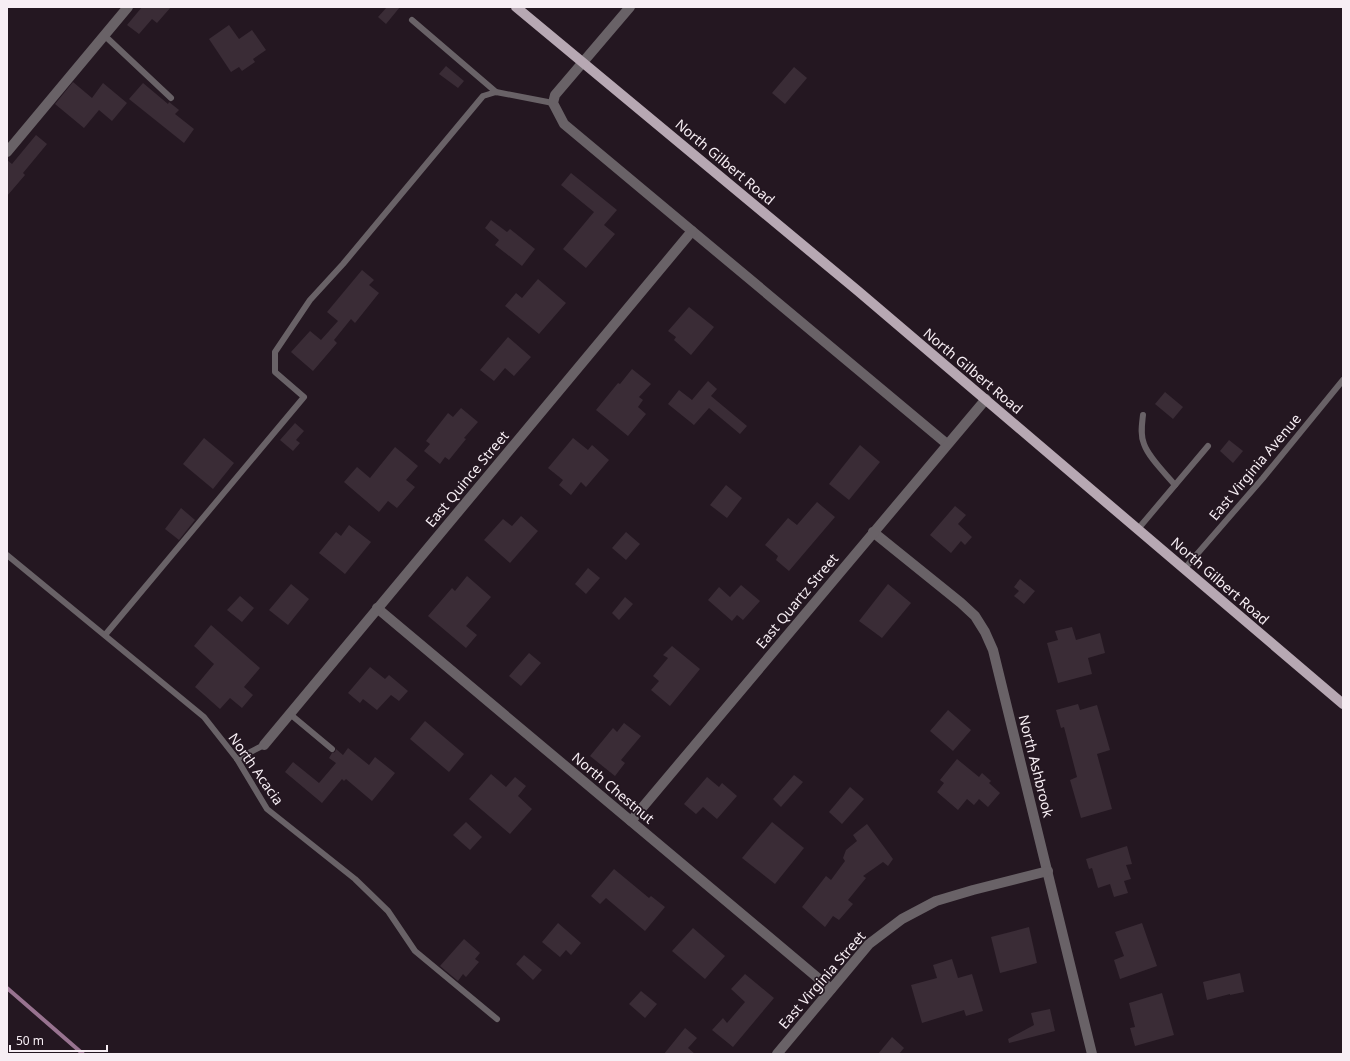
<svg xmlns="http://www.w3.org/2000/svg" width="1350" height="1061" font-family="'Noto Sans',sans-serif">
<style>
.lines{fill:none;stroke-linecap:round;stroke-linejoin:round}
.stream{stroke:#987390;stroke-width:4}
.building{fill:#3a2c36}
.service{stroke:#696267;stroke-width:6}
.minor{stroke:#696267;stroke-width:10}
.primary{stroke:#b7a8b3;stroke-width:10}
.labels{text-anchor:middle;stroke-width:3.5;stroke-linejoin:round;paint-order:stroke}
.street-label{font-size:14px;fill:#f7eef4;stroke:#241721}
</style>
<rect width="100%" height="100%" fill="#241721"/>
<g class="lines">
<path class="stream" d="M7,988L83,1054"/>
</g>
<g class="building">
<path d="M142,7H171L157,23L152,19L139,34L127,25Z"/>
<path d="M387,7H400L386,24L378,17Z"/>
<path d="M229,25L239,39L252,30L266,50L253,59L255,62L242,71L239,67L231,72L209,39Z"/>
<path d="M446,66L464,81L458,88L439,74Z"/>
<path d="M794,67L807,78L785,104L772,93Z"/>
<path d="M73,82L92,98L103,83L127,103L112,121L99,110L84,128L55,104Z"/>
<path d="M143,83L168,104L169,102L179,110L175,114L194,129L184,143L129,99Z"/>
<path d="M36,135L47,144L23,173L25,175L7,196V160L12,164Z"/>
<path d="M571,173L617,210L604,225L615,234L586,268L563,249L594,212L561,185Z"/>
<path d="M491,220L507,232L510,229L535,249L522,266L495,245L499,240L485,228Z"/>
<path d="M362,270L374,280L369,285L379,293L355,323L351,319L334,340L337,343L313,371L291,352L310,331L321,340L338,321L327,312Z"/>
<path d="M538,279L566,303L539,334L505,306L516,293L522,298Z"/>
<path d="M689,307L714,327L691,355L674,340L676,337L668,331Z"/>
<path d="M508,337L531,357L514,376L505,368L494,381L480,370Z"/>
<path d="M632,369L651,384L639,397L643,400L638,407L646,414L628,436L596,410L618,383L620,384Z"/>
<path d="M708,381L717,389L711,396L747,426L740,434L709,408L694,425L668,404L679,390L692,400Z"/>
<path d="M1165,392L1183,407L1173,419L1155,404Z"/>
<path d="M461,408L478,422L464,438L466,439L449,460L445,457L440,464L424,451L430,444L426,441L448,413L453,417Z"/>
<path d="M295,423L304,431L296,440L300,443L293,451L280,440Z"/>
<path d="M204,438L234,463L213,489L183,464Z"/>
<path d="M573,438L588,450L592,445L609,460L586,487L581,482L571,495L559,485L563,480L548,468Z"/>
<path d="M1229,440L1243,451L1233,463L1220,451Z"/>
<path d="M860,445L880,462L849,500L829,484Z"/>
<path d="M395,447L418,466L406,480L415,487L397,508L388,501L379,512L344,482L357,467L370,478Z"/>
<path d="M726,485L742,498L727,518L710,505Z"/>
<path d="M817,502L835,517L789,571L776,560L778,556L765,545L788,518L797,525Z"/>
<path d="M955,506L966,515L958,524L972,537L965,545L961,541L951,553L930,535Z"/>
<path d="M181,508L195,520L179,540L165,529Z"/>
<path d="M521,516L538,531L510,563L484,540L503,519L512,526Z"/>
<path d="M349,525L371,542L345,574L319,553L336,532L341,536Z"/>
<path d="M626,532L640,544L626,560L612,548Z"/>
<path d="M588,568L600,578L586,594L575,584Z"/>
<path d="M467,576L491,597L466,626L477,635L466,648L428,616L452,588L455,591Z"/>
<path d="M1020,579L1035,591L1024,604L1014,596L1019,591L1014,587Z"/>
<path d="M291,584L309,599L288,625L269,610Z"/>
<path d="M888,584L911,603L882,638L859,621Z"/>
<path d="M741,585L760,601L743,620L737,615L732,621L708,600L719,587L730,597Z"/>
<path d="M240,596L254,608L242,622L227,610Z"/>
<path d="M625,597L633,604L619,620L612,613Z"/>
<path d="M211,625L260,668L244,687L253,695L242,708L230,698L220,709L195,687L214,664L194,646Z"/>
<path d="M1072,627L1076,640L1100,633L1105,653L1088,658L1092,674L1058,683L1047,643L1058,640L1055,631Z"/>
<path d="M672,646L700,669L670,706L651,690L659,681L653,676L668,658L663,655Z"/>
<path d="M529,653L541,663L521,686L509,676Z"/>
<path d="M370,667L385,679L389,675L408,691L399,701L391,695L377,710L363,699L360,703L348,693Z"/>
<path d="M1078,704L1080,710L1097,705L1110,750L1097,754L1112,809L1081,818L1070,780L1077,777L1064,727L1061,728L1056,710Z"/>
<path d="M948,710L971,730L953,751L930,731Z"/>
<path d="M425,721L464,754L449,772L410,739Z"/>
<path d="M624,723L641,736L621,760L625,763L615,776L590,756L613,728L617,732Z"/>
<path d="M348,748L369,765L375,757L395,773L372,801L346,779L344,781L342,779L322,803L285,772L293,762L319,783L336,763L329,758L332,753L335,752L336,749L343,755Z"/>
<path d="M957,759L979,777L982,773L991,781L989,783L1000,793L988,807L979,799L974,805L967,799L958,810L937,792L944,783L940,780Z"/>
<path d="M491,774L506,787L515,777L526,786L518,796L532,809L510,834L469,799Z"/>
<path d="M794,775L803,782L781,807L773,799Z"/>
<path d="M707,777L719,787L722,783L737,796L717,819L703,807L696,814L684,804Z"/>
<path d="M850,787L864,799L842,824L829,812Z"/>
<path d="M466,822L482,837L470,850L453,835Z"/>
<path d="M772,822L804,848L775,884L742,858Z"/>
<path d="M867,824L893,859L888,866L883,862L863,876L866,878L848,900L853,904L839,920L833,916L825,927L802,907L826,876L831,880L845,861L843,858L846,850L857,841L853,835Z"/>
<path d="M1127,846L1132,864L1126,865L1131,879L1124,881L1128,893L1114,897L1110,884L1098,888L1092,868L1089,869L1086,859Z"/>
<path d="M614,869L649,898L651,896L665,907L645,931L606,898L600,904L591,896Z"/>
<path d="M558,923L581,943L571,955L566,950L560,957L542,942Z"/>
<path d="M1142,923L1157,966L1120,979L1114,960L1124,956L1115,932Z"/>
<path d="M1029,927L1037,963L1000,973L991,937Z"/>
<path d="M693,928L725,956L705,979L672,951Z"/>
<path d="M464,939L480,953L475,959L479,962L466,977L463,974L458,981L440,966Z"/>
<path d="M524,955L542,970L533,980L516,964Z"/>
<path d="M952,959L958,978L972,974L983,1011L966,1016L964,1010L922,1023L911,985L937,978L933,965Z"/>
<path d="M1240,973L1244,992L1230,995V994L1207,1000L1203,982Z"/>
<path d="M745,974L774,998L733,1047L712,1030L723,1018L727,1023L745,1002L731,989Z"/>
<path d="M641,991L657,1004L645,1018L629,1004Z"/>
<path d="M1162,993L1174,1035L1135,1046L1130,1028L1135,1027L1129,1003Z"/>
<path d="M1050,1009L1055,1031L1009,1043L1008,1039L1034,1025L1031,1013Z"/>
<path d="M685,1028L697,1038L688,1048L695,1054H664Z"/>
<path d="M892,1037L904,1048L899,1054H878Z"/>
</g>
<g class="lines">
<g class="service">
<path d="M412,20L496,92"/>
<path d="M104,35L171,98"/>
<path d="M1143,415C1142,424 1140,435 1144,444C1149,458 1165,473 1175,485"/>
<path d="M1138,529L1208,446"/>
<path d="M7,555L204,717L237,759L267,809L355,879L388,911L415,951L497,1019"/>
<path d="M1185,568L1263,478L1343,380"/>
<path d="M105,635L304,397L275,372V352L310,300L343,264L483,96L496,92L553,103"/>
<path d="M290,714L332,749"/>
<path d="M237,759L264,745"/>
</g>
<g class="minor">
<path d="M630,7L555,95L553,103L564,124L947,444"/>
<path d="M7,152L128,7"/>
<path d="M873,532L961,603L975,616L985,632L993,650L1092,1054"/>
<path d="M377,608L831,989"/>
<path d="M264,745L692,231"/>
<path d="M631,821L986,399"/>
<path d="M777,1054L869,944L902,919L936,901L973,890L1048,871"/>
</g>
<path class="primary" d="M516,7L858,291L1343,704"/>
</g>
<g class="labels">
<g class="street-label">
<text transform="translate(725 162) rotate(40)" y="5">North Gilbert Road</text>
<text transform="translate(973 371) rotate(40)" y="5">North Gilbert Road</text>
<text transform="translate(1255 467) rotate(-50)" y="5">East Virginia Avenue</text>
<text transform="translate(467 479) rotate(-50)" y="5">East Quince Street</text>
<text transform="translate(1220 581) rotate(41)" y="5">North Gilbert Road</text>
<text transform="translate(797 601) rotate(-50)" y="5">East Quartz Street</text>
<text transform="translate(1036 766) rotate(76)" y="5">North Ashbrook</text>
<text transform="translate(256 769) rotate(55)" y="5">North Acacia</text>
<text transform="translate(613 788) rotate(40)" y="5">North Chestnut</text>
<text transform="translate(822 980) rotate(-49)" y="5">East Virginia Street</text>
</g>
</g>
<rect width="1350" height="1061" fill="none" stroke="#f7eef4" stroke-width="16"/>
<path d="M10 1045v6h97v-6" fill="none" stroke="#f7eef4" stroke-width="2"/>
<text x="16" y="1045" font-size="12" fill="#f7eef4" stroke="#241721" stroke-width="3" paint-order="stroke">50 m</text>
</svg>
